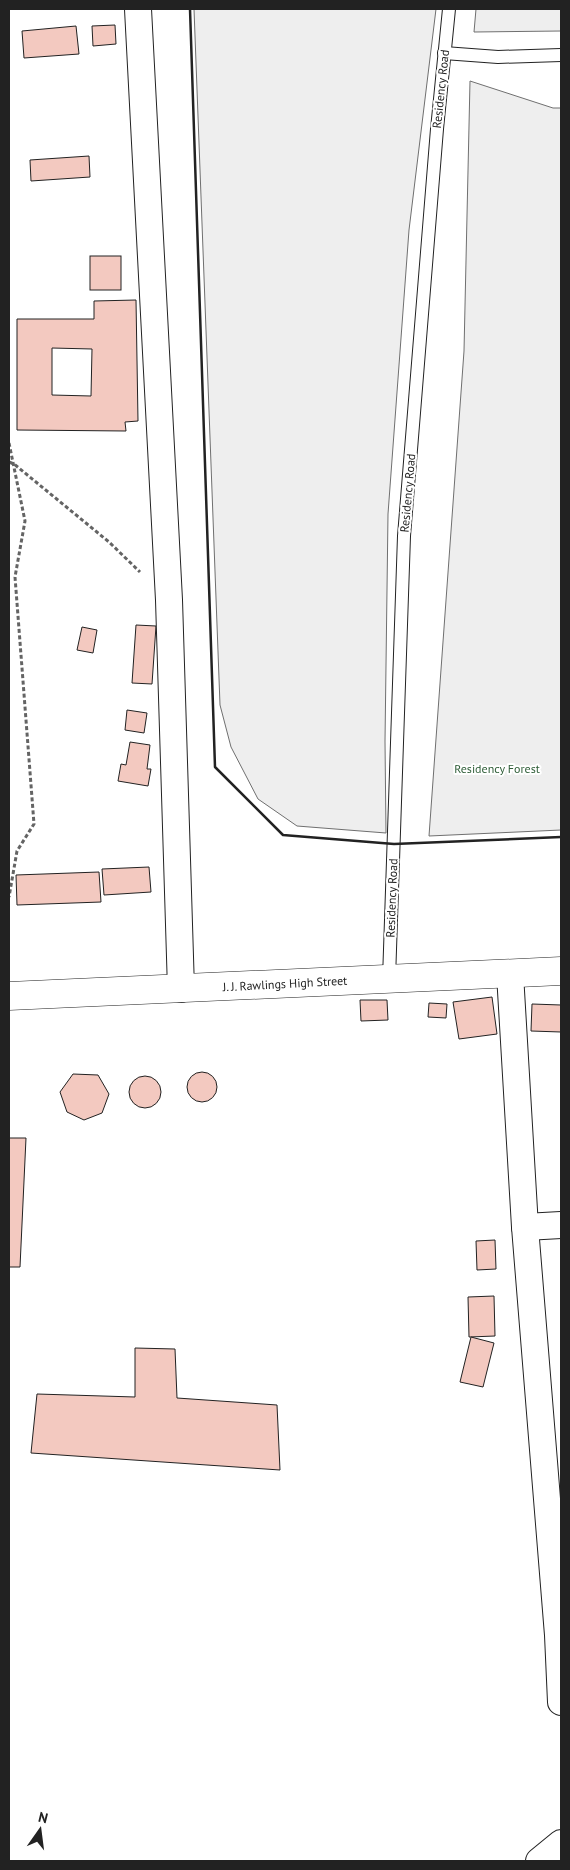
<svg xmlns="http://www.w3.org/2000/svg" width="570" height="1870" font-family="'PT Sans',sans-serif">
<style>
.green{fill:#eee;stroke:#6f6f6f}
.building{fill:#f3c9c0;stroke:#222;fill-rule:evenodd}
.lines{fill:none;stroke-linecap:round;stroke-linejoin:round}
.lane-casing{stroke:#222;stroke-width:14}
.street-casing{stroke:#222;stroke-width:28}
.primary-casing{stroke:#222;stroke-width:29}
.path{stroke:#646464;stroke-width:3;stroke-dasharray:4 2.5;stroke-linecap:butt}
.lane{stroke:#fff;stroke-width:12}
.street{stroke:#fff;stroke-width:26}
.primary{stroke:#fff;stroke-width:28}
.wall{stroke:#222;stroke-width:2.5}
.labels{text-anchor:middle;stroke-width:4;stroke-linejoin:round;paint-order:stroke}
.street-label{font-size:12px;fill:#222;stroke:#fff}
.park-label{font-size:12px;fill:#2f5e38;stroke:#fff}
</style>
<rect width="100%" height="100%" fill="#fff"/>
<g class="green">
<path d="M194,9H436L409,230L388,514L385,741L386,833L297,826L258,799L231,747L220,705Z"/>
<path d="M476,9H561V31L474,32Z"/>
<path d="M470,81L553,108H561V830L429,836L464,351Z"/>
</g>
<g class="building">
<path d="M115,25L116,44L93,46L92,26Z"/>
<path d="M76,26L79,54L24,58L22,31Z"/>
<path d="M89,156L90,177L31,181L30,160Z"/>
<rect x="90" y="256" width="31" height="34"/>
<path d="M136,300L138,421L125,422L126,431L17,430V319H94V301ZM52,348L92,349L91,396L52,395Z"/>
<path d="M136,625L156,626L152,684L132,683Z"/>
<path d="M82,627L97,630L93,653L77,650Z"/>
<path d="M127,710L147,713L144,733L125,730Z"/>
<path d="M130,742L150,745L147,769H151L148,786L118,781L121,764L126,765Z"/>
<path d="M149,867L151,892L104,895L102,869Z"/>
<path d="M99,872L101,902L17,905L16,875Z"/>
<path d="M492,997L497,1034L459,1039L453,1002Z"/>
<path d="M360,1000H387L388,1020L361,1021Z"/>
<path d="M429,1003L447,1004L446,1018L428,1017Z"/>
<path d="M532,1004L561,1005V1032L531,1031Z"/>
<circle cx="202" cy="1087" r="15"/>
<path d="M73,1074L98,1075L109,1094L102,1113L84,1120L67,1112L60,1092Z"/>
<circle cx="145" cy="1092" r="16"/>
<path d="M9,1138H26L20,1267H9Z"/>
<path d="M495,1240L496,1269L477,1270L476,1241Z"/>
<path d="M494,1296L495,1336L469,1337L468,1297Z"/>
<path d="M471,1337L494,1343L483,1387L460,1382Z"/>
<path d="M135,1348L175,1349L177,1398L277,1405L280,1470L31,1453L37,1394L135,1397Z"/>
</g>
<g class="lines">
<defs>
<g id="lane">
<path d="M444,53L498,57L561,55"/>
<path d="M389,979L404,536L437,129L449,9"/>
</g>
<g id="street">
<path d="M138,9L169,600L181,989"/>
<path d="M510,974L525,1227L558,1635L561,1702"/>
<path d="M525,1227L561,1225"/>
<path d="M539,1861L561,1843"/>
</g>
<path id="primary" d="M9,996L561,971"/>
</defs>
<use href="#lane" class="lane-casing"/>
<use href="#street" class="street-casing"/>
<use href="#primary" class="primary-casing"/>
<g class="path">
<path d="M9,443L25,521L15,577L34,824L17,851L9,897"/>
<path d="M9,462L14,464L109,542L140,572"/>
</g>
<use href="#lane" class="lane"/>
<use href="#street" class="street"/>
<use href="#primary" class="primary"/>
<path class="wall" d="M190,9L215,767L283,835L394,844L561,837"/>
</g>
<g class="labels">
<g class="street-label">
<text transform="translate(441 89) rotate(-84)" y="4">Residency Road</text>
<text transform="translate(408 493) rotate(-85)" y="4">Residency Road</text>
<text transform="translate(392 898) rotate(-88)" y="4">Residency Road</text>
<text transform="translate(285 984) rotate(-3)" y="4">J. J. Rawlings High Street</text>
</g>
<g class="park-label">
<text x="497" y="773">Residency Forest</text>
</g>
</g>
<rect width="570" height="1870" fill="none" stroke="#222222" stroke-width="20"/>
<g transform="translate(40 1830) rotate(14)" stroke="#ffffff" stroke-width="4" paint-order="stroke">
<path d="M0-4L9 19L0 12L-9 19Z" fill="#222222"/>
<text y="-8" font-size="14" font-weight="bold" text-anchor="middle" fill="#222222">N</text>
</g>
</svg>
